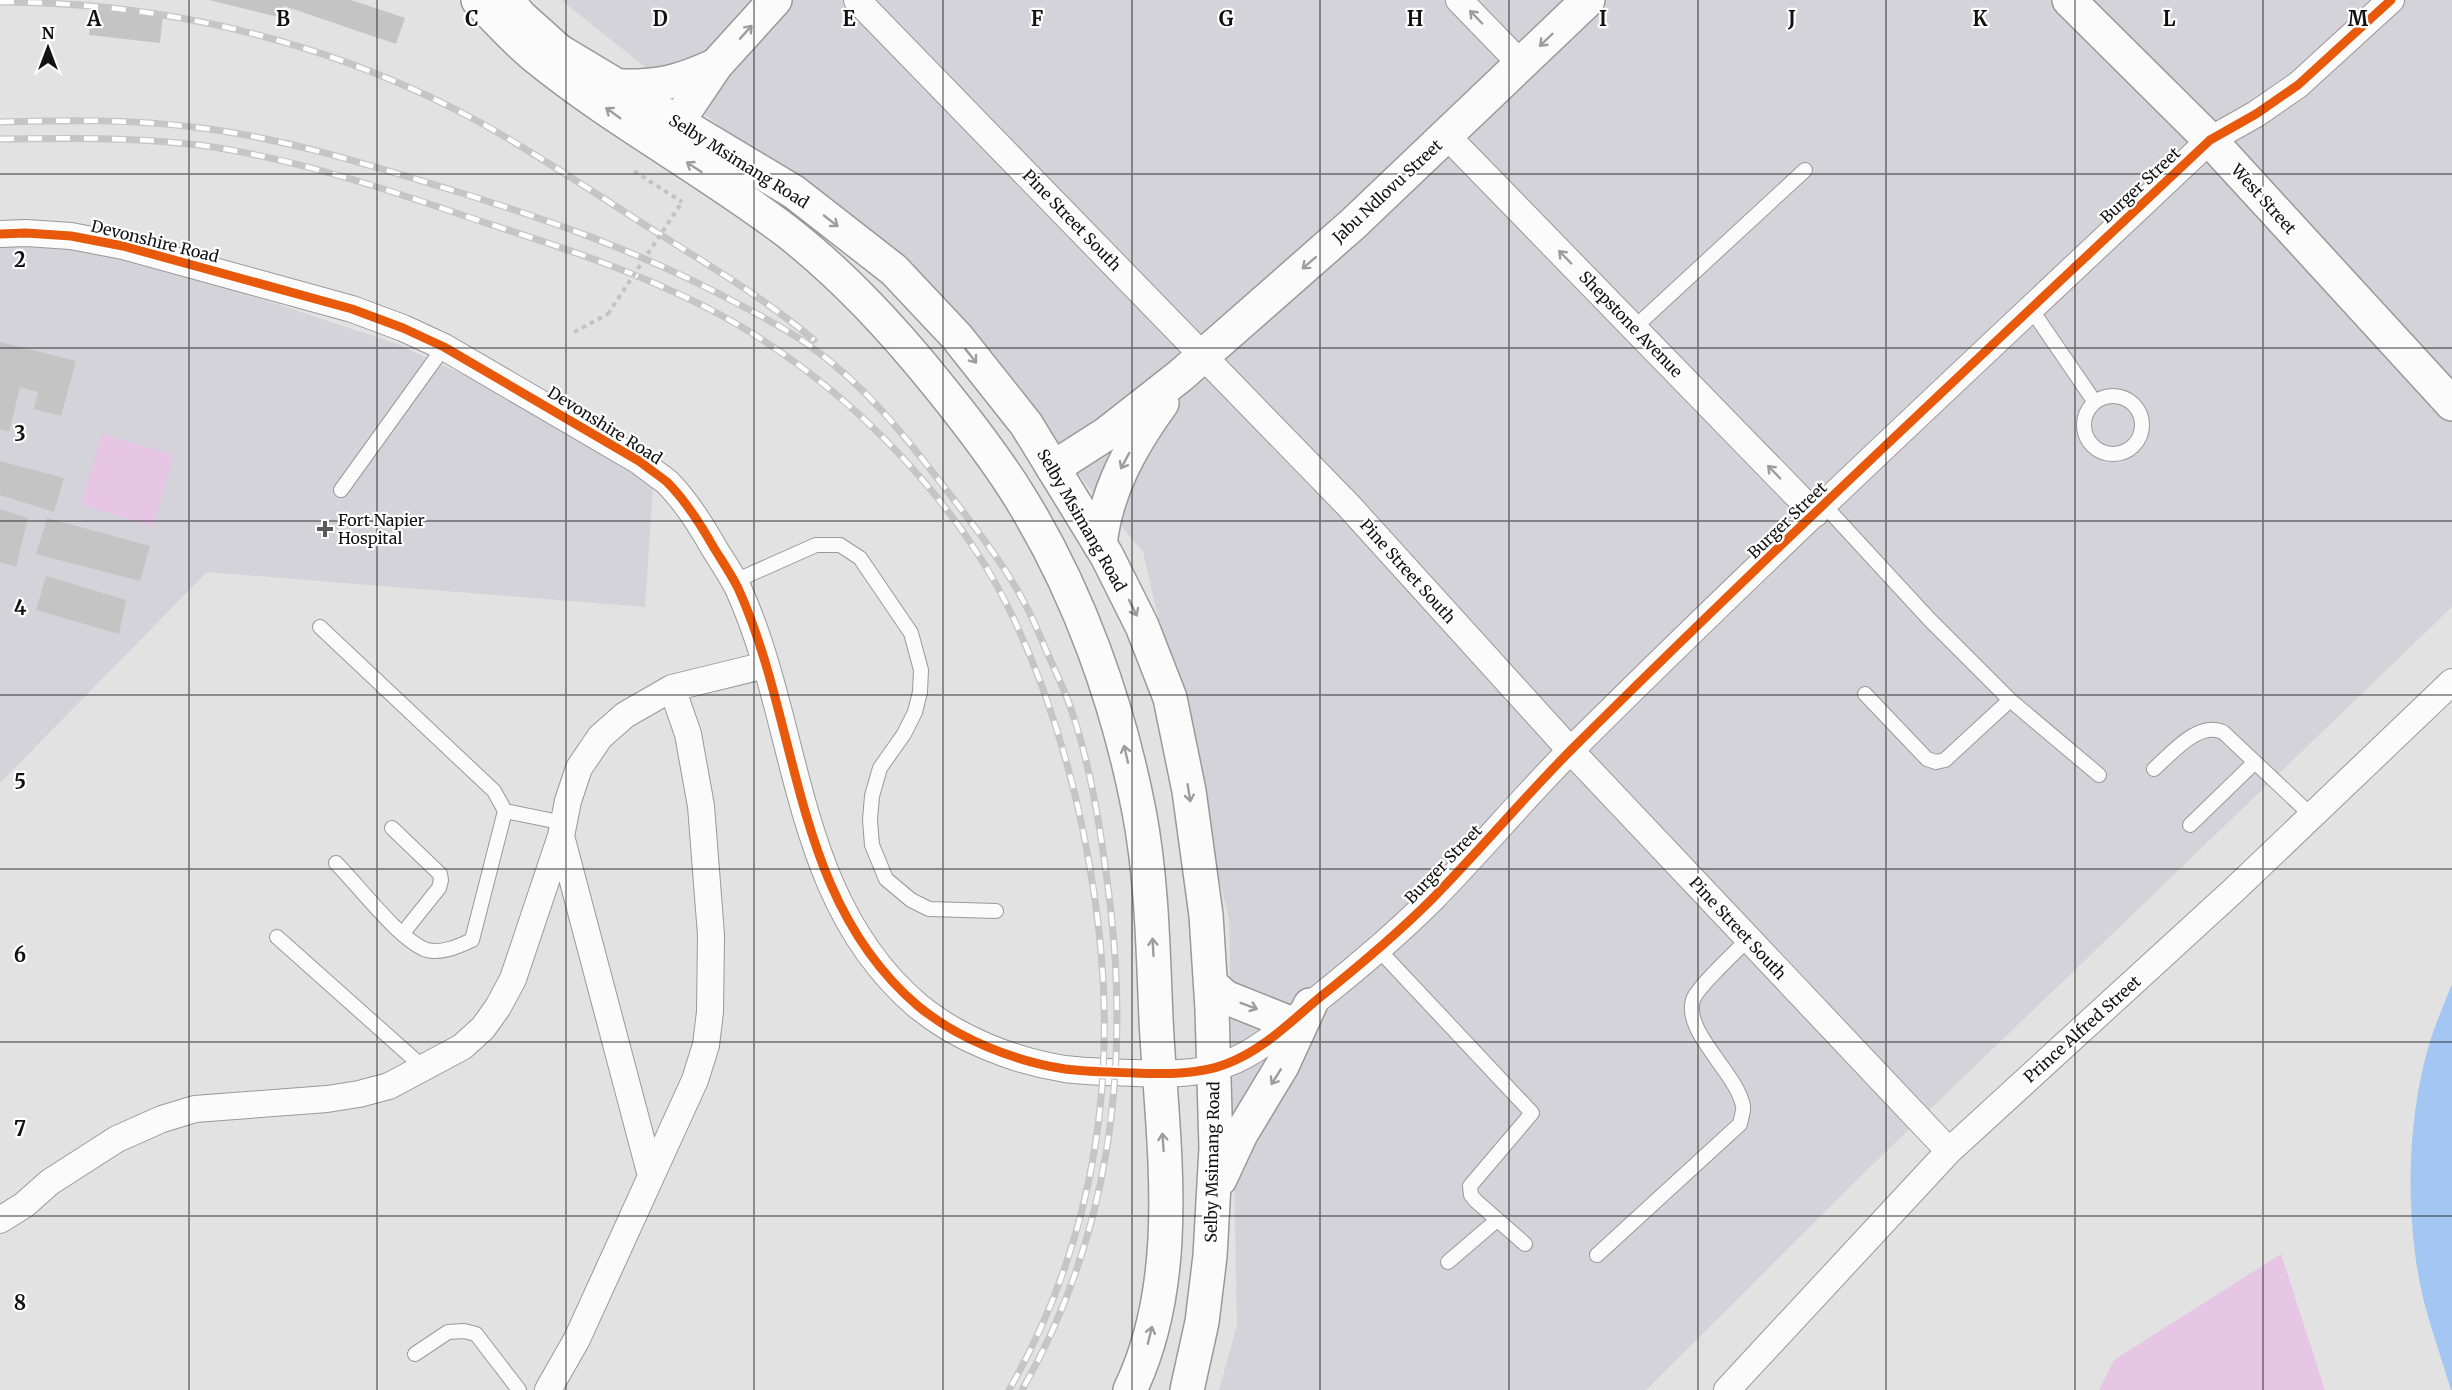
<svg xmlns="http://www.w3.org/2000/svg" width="2452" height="1390" font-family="Merriweather,serif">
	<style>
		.built { fill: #d3d3d9 }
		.green { fill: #e6c5e5 }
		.water { fill: #a3c7f2 }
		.building { fill: #c4c4c5 }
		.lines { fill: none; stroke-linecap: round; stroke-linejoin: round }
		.service-casing { stroke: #99999a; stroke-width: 16 }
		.minor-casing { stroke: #99999a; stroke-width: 28 }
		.tertiary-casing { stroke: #99999a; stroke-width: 36 }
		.secondary-casing { stroke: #99999a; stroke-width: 36 }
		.path { stroke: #c3c3c3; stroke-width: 4; stroke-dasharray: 4.5 4.5; stroke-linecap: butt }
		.service { stroke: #fbfbfb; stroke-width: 14 }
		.minor { stroke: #fbfbfb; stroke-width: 26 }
		.tertiary { stroke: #fbfbfb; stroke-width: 33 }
		.secondary { stroke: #fbfbfb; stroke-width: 33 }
		.rail-casing { stroke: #c5c5c6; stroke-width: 7 }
		.rail { stroke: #fff; stroke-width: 4.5; stroke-dasharray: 14; stroke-linecap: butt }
		.path-bridge { stroke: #c3c3c3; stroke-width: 4; stroke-dasharray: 4.5 4.5; stroke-linecap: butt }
		.cycleway-casing { stroke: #fff; stroke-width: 13 }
		.cycleway { stroke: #e8590c; stroke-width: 9 }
		.oneway { stroke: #9d9d9e }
		.grid { fill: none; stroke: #111112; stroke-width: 1.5; stroke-opacity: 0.55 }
		.poi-dot { fill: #5a5a5b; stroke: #fff; stroke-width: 2 }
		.labels { text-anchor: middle; stroke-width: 4.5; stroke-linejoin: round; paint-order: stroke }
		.street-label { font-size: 16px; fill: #111112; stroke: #fff }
		.poi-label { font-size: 16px; fill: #111112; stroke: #fff; text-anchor: start }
		.grid-label { font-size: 20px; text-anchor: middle; font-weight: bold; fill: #111112; stroke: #fff; stroke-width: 4.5; stroke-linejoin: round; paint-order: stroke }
	</style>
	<rect width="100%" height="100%" fill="#e2e2e3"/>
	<path class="built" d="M561,0H2452V607L1869,1168L1646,1390H1219L1237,1325L1229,919L1143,552L922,287Z
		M0,240L70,242L207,281L397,344L490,387L653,485L645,607L207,572L0,783Z"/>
	<path class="green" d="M102,434L174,455L153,526L81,505Z
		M2281,1254L2325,1390H2099L2114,1360Z"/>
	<path class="water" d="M2452,984V1390H2451C2442,1360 2431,1329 2423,1298C2404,1216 2406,1106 2435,1027C2440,1013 2446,999 2452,984Z"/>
	<path class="building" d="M209,0H351L405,18L396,44L284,6L282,18Z
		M92,7L163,15L160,43L89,35Z
		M0,342L76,361L61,416L34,409L38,392L20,387L9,432L0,429Z
		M0,461L64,478L54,512L0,495Z
		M0,509L28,518L16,567L0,562Z
		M47,518L150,546L140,581L36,554Z
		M46,576L126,600L119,634L36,610Z"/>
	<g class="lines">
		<g class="service-casing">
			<path id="service" d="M2031,309L2094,401
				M1634,328L1805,170
				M2084 425a29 29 0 1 1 58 0a29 29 0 1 1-58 0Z
				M341,490L444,347
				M1824,505L1929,619L2010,700L2099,775
				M735,581L816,545H840L860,558L911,633L921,670L920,692L915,712L904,734L880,768L872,796L870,820L872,845L886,879L911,900L929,909L996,911
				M320,627L494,791L505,811L472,940C459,946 442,954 427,950C400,941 358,885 336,863
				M1865,694L1927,759L1936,762L1945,760L2010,700
				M2154,769C2172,753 2198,721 2223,732L2311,815
				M505,811L564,823
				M2190,825L2255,762
				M392,828L440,874L441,880L439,888L403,933
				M277,937L425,1069
				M1379,950L1532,1113L1470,1186L1471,1195L1476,1201L1525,1244
				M1597,1255L1740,1124C1741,1118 1744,1111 1743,1106C1737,1073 1683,1032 1693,1000C1697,987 1737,951 1748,939
				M1448,1262L1497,1220
				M415,1354L448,1332L464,1331L476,1334L519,1390"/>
		</g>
		<g class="minor-casing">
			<path id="minor" d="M857,0L1348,505L1571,751L1949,1151
				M1459,0L1521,64
				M1446,135L1815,514
				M0,234L26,233L71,236L123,246L352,309L403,328L444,347L639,461C648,468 658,475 667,482C686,501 701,525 714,548C722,561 731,574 738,588C801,727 792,899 918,1006C958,1039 1014,1061 1065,1069C1088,1072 1111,1072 1134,1073C1163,1074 1198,1075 1226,1064C1263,1050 1289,1023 1319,998C1359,966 1397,934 1432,899C1481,849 1525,796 1574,747C1782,540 1997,341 2210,140L2256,114L2298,85L2391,0
				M561,836L651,1176
				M0,1220L24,1205L50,1182L117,1139L162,1119L195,1109L327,1099L359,1094L389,1086L462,1047L483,1028L498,1007L513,979L561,836L568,801L579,768L600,737L625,715L672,688L766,665
				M548,1390L577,1339L695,1080L706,1045L710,1012L711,935L701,806L688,734L672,688
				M1727,1390L1949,1151L2234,890L2452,682"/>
		</g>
		<g class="tertiary-casing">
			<path id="tertiary" d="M2069,0L2210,140L2452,404
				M662,145L716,65L775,0
				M1053,468L1106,434L1180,376L1353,224L1588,0
				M1100,545C1106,490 1131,446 1162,403"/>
		</g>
		<g class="secondary-casing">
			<path id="secondary" d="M478,0C497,20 516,41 537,58C616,122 705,169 785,230C842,274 892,328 937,384C967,421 996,458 1021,499C1079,593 1118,703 1139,811C1152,879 1153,949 1156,1019C1162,1141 1185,1276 1130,1390
				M507,0L520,16L559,51L794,192L894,270L957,337L1026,424L1107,556L1142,626L1170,698L1189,791L1206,915L1212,1009L1216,1148L1210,1256L1202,1322L1187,1390
				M618,86C659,87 679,82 716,65
				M1211,984L1225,997L1290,1023
				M1220,1179L1241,1134L1282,1066L1310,1005"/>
		</g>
		<path class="path" d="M634,171L682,202
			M574,332L608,314"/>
		<use href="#service" class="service"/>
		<use href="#minor" class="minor"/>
		<use href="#tertiary" class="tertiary"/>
		<use href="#secondary" class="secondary"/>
		<g class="rail-casing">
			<path id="rail" d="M0,2C168,2 335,43 483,124C536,154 586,187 637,220C697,258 759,294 814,340
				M0,122C67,120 134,119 201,128C288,139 372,166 455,191C549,220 640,252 727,298C754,312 781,326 806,343C865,385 901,431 945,488C973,525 1003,562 1025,604C1033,618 1039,634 1046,650C1055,671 1066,692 1073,715C1093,775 1102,840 1110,903C1130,1072 1108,1240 1022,1390
				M0,139C67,138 132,137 199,145C294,158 386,189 477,220C564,248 655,277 735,323C848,389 955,496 1012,615C1055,706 1081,801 1095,900C1120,1073 1096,1238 1009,1390"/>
		</g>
		<use href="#rail" class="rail"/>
		<path class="path-bridge" d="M608,314L682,202"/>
		<g class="cycleway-casing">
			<path id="cycleway" d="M0,234L26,233L71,236L123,246L352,309L403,328L444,347L639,461C648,468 658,475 667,482C686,501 701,525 714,548C722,561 731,574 738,588C801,727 792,899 918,1006C958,1039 1014,1061 1065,1069C1088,1072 1111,1072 1134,1073C1163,1074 1198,1075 1226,1064C1263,1050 1289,1023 1319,998C1359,966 1397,934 1432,899C1481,849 1525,796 1574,747C1782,540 1997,341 2210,140L2256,114L2298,85L2391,0"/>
		</g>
		<use href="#cycleway" class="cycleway"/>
	</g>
	<defs><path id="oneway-shaft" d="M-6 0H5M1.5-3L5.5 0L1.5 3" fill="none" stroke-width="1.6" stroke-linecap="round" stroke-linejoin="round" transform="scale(1.5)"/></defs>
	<g class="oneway">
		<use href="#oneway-shaft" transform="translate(1476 17) rotate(-134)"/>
		<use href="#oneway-shaft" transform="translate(746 32) rotate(-48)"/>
		<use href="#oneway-shaft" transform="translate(1546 40) rotate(136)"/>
		<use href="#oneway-shaft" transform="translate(613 113) rotate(-144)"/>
		<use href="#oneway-shaft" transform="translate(694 167) rotate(-147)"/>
		<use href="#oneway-shaft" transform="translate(831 221) rotate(38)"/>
		<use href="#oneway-shaft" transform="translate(1565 257) rotate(-134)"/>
		<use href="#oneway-shaft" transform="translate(1309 263) rotate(139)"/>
		<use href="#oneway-shaft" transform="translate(971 356) rotate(52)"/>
		<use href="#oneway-shaft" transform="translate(1125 461) rotate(118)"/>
		<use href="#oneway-shaft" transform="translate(1774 472) rotate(-134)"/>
		<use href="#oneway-shaft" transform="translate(1133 608) rotate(64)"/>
		<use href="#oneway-shaft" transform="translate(1126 754) rotate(-103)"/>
		<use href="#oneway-shaft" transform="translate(1189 793) rotate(81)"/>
		<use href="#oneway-shaft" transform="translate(1153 947) rotate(-93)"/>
		<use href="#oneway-shaft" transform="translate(1249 1006) rotate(21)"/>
		<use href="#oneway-shaft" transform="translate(1276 1077) rotate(122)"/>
		<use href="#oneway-shaft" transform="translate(1163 1142) rotate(-94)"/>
		<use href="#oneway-shaft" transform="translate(1150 1335) rotate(-76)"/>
	</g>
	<path class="grid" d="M189,0V1390M377,0V1390M566,0V1390M754,0V1390M943,0V1390M1132,0V1390M1320,0V1390M1509,0V1390M1698,0V1390M1886,0V1390M2075,0V1390M2263,0V1390M0,174H2452M0,348H2452M0,521H2452M0,695H2452M0,869H2452M0,1042H2452M0,1216H2452"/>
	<path class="poi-dot" d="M322 520h6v6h6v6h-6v6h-6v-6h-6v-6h6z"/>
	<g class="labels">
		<g class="street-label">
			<text transform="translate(739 161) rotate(32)" y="6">Selby Msimang Road</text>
			<text transform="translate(2140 185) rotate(-43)" y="6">Burger Street</text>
			<text transform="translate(1387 191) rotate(-43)" y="6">Jabu Ndlovu Street</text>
			<text transform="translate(2264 199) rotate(48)" y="6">West Street</text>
			<text transform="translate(1072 220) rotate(46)" y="6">Pine Street South</text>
			<text transform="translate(155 241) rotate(14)" y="6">Devonshire Road</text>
			<text transform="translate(1631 324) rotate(46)" y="6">Shepstone Avenue</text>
			<text transform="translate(605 425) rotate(32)" y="6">Devonshire Road</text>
			<text transform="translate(1082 520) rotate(60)" y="6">Selby Msimang Road</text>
			<text transform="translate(1787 520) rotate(-44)" y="6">Burger Street</text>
			<text transform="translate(1408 571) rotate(48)" y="6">Pine Street South</text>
			<text transform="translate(1443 864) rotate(-46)" y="6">Burger Street</text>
			<text transform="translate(1738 928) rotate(47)" y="6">Pine Street South</text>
			<text transform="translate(2082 1029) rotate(-42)" y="6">Prince Alfred Street</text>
			<text transform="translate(1212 1162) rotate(-89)" y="6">Selby Msimang Road</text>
		</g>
		<g class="poi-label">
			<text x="338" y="526">Fort Napier<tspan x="338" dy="18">Hospital</tspan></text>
		</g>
	</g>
	<g class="grid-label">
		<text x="94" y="26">A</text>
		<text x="283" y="26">B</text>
		<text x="472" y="26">C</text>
		<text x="660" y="26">D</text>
		<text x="849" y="26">E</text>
		<text x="1037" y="26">F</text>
		<text x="1226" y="26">G</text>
		<text x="1415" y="26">H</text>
		<text x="1603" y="26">I</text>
		<text x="1792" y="26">J</text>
		<text x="1980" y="26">K</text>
		<text x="2169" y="26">L</text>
		<text x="2358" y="26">M</text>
		<text x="20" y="267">2</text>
		<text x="20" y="441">3</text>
		<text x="20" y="615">4</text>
		<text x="20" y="789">5</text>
		<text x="20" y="962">6</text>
		<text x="20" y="1136">7</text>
		<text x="20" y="1310">8</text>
	</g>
	<g transform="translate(48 48)" stroke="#ffffff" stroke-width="4.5" paint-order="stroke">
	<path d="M0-4.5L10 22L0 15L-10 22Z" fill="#111112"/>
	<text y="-9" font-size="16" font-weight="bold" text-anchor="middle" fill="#111112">N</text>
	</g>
</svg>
